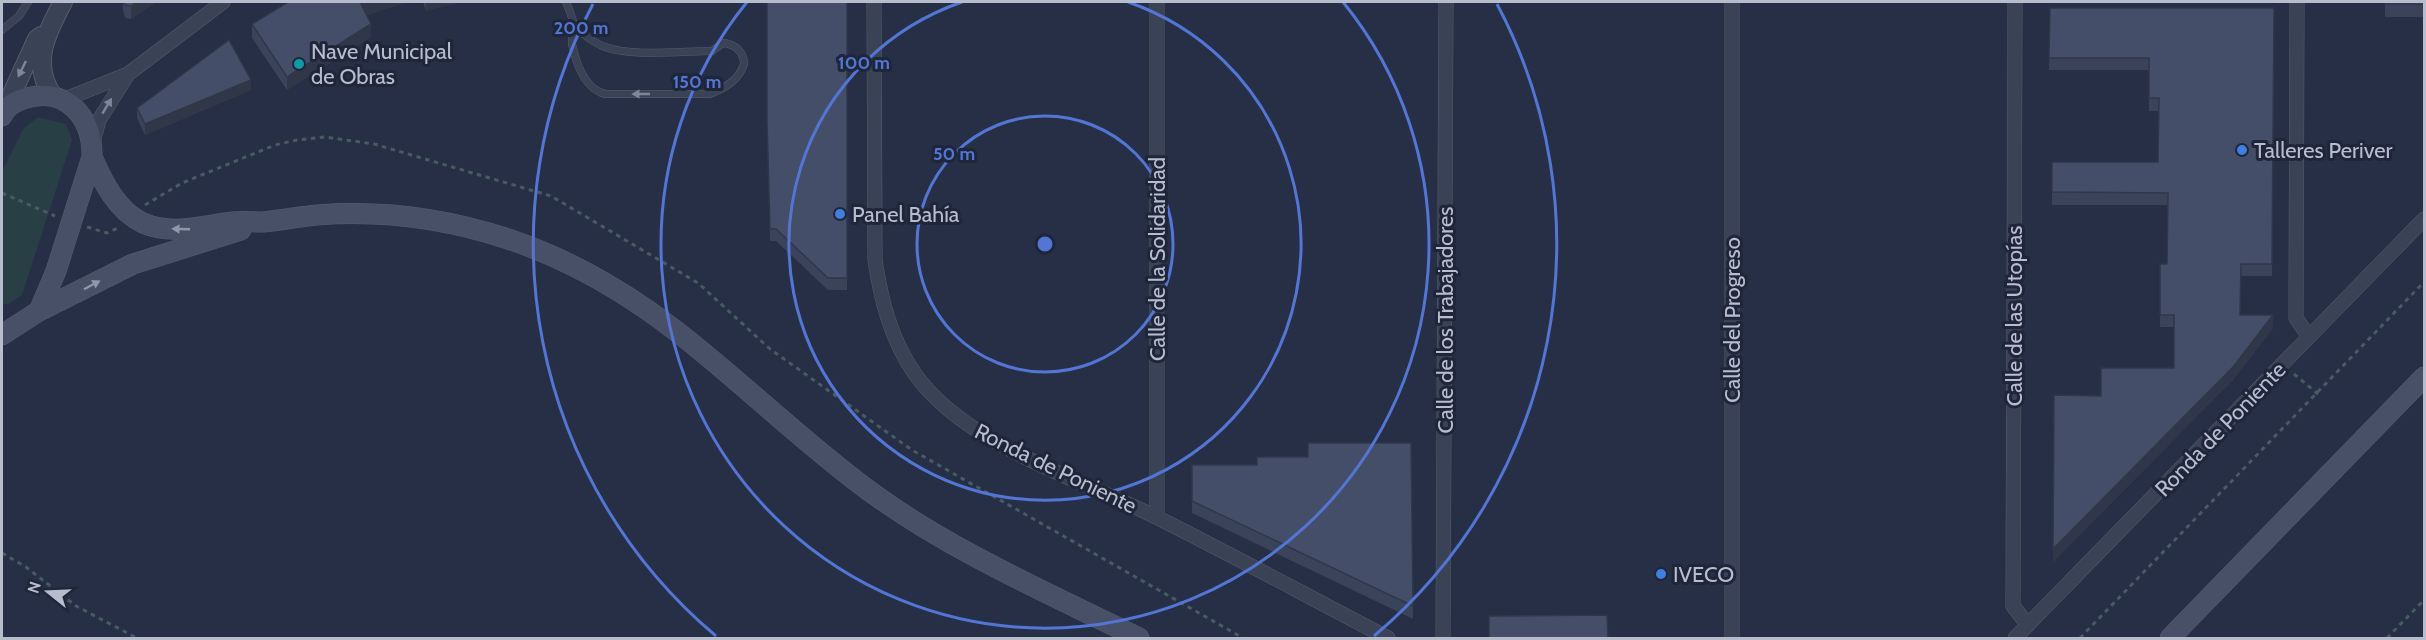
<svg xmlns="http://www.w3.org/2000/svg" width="2426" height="640" font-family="Cabin,sans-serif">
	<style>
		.green { fill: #283f46 }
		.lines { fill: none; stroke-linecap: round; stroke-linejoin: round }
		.service-casing { stroke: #565c6f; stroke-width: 8 }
		.minor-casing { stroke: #565c6f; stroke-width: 15 }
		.tertiary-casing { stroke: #565c6f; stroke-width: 20 }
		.secondary-casing { stroke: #565c6f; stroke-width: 21 }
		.path { stroke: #465c62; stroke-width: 3; stroke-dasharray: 4.5 4.5; stroke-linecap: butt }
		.service { stroke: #3a4255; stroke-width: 7 }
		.minor { stroke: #3a4255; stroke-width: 14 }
		.tertiary { stroke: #3a4255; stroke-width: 18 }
		.secondary { stroke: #485068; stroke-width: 20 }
		.wall { fill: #3a4359 }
		.shaded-wall { fill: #303749 }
		.building { fill: #444e68; stroke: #303749; stroke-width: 1.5 }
		.oneway { fill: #7f8698 }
		.oneway2 { fill: #9197aa }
		.ring { fill: none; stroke: #5375d4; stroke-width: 3 }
		.culture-dot { fill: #0f9aa8; stroke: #1f263a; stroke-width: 2 }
		.shop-dot { fill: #3f7fe0; stroke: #1f263a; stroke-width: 2 }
		.labels { text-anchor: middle; stroke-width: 6; stroke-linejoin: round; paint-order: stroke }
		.poi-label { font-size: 22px; fill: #b8bdce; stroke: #1f263a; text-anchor: start }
		.street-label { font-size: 22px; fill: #b8bdce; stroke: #1f263a }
		.centre { fill: #5375d4; stroke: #1f263a; stroke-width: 3 }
		.ring-label { font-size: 18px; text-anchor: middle; font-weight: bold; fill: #5375d4; stroke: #1f263a; stroke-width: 6; stroke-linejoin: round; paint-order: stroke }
	</style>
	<rect width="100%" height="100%" fill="#262f45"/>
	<path class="green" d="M38,117L66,124L72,140L22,295L8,304H2V172L23,129Z"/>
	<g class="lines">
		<g class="service-casing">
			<path id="service" d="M566,2C569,9 572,17 574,25C575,31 571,38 572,44C576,63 585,89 605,94H710C725,88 739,80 744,64C744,52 735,44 723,43L712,51C683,51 632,57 605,47C594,43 584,35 574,27
				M2,30L19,16L28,2"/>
		</g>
		<g class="minor-casing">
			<path id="minor" d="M874,2L875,260C881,300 891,340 915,374C965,445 1082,480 1158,518C1236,557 1311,598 1388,638
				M1157,2V517
				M2015,2L2013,606L2028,625
				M2297,2L2296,318L2309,337
				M63,100L128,74
				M93,142L99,120L128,74L223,2
				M1443,638L1446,2
				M1732,638V2
				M2015,638L2424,219"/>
		</g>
		<g class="tertiary-casing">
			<path id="tertiary" d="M53,96C30,64 47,32 63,2
				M5,109L37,39L41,36"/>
		</g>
		<g class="secondary-casing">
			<path id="secondary" d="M2,116C6,107 14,102 23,99C66,85 93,117 92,157L56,271L39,311
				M92,157C103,182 117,211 143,223C173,236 203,225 233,222C243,221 253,222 263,222C281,220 299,217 317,215C381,210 447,219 508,239C660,289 745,399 868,490C949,550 1048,593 1139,638
				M2,335L39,311L133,264L241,230
				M2170,638L2424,377"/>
		</g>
		<path class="path" d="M2,3V2
			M2,193L55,216
			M145,205L182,183L275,145L297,140L325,137L374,144L551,196L698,283L770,349L912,450L1243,638
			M87,227L107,233L120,227
			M2294,374L2318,394
			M2,553L26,567L76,606L137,638
			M2080,638L2424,282
			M2387,638L2424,600"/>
		<use href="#service" class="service"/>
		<use href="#minor" class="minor"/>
		<use href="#tertiary" class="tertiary"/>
		<use href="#secondary" class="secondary"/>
	</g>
	<path class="wall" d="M123,2H156L131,19L125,18L123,10Z
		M288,2H407L367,15L371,37L287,90L252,38V24Z
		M423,2H461L426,11Z
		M847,2V290H828L776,241H770L767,133Z
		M2385,2H2424V17H2385Z
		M2050,8H2274L2272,276H2241L2240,315L2273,328L2233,380L2053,562L2101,396L2174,368V327H2160V264H2167V205H2052V162H2158L2159,111H2149V70H2049Z
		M251,90L145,135L137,118V108Z
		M1411,443L1413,619L1192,513V465H1257Z"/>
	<path class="shaded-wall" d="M137,2H156L131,19V6Z
		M369,2H407L361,17V4Z
		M426,2H461L426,11Z
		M371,24V37L287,90V77Z
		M251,80V90L145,135V124Z
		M2273,315V328L2233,380L2053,562V549Z"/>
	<path class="building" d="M124,2H137L131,6L125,5Z
		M288,2H369L361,4L371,24L287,77L252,24Z
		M767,2H847V278H828L776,229H770L767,121Z
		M2385,2H2424V4H2385Z
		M2050,8H2274L2272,264H2241L2240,315H2273L2233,367L2053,549L2054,395L2101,396V368H2174V315H2160V264H2167L2168,193L2052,192V162H2158L2159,98H2149V58H2049Z
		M229,40L251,80L145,124L137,108Z
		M1308,443H1411L1413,606L1192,501V465H1257V457H1308Z
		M1607,615L1608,639H1489V616Z"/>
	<defs><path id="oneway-solid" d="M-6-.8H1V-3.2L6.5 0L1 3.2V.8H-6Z" transform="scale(1.5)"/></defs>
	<g class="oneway">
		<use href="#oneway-solid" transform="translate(22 69) rotate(116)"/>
		<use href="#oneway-solid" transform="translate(641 94) rotate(180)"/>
		<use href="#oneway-solid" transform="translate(107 106) rotate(-59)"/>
	</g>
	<g class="oneway2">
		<use href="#oneway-solid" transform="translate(181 229) rotate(-178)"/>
		<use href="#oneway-solid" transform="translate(92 285) rotate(-28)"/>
	</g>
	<g class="ring">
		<circle cx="1045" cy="244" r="128"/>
		<path d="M1128 2A256 256 0 1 1 962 2"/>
		<path d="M1343 2A384 384 0 1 1 747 2"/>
		<path d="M716 636A512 512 0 0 1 593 4M1497 4A512 512 0 0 1 1374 636"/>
	</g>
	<circle class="culture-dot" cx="299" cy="64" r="6"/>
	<g class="shop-dot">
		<circle cx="2242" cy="150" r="6"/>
		<circle cx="840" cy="214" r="6"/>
		<circle cx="1661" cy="574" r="6"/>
	</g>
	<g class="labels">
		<g class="poi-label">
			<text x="311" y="59">Nave Municipal<tspan x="311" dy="25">de Obras</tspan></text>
			<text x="2254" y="158">Talleres Periver</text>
			<text x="852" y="222">Panel Bahía</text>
			<text x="1673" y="582">IVECO</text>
		</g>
		<g class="street-label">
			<text transform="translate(1157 259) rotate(-90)" y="8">Calle de la Solidaridad</text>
			<text transform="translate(2014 316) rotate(-90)" y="8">Calle de las Utopías</text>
			<text transform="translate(1445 320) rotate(-90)" y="8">Calle de los Trabajadores</text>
			<text transform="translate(1732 320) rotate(-90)" y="8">Calle del Progreso</text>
			<text transform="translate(2220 429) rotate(-46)" y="8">Ronda de Poniente</text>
			<text transform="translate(1056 468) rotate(26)" y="8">Ronda de Poniente</text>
		</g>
	</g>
	<circle cx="1045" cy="244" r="9" class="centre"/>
	<g class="ring-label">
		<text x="581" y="34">200 m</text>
		<text x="864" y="69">100 m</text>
		<text x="697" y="88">150 m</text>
		<text x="954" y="160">50 m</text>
	</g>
	<rect width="2426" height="640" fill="none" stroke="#b8bdce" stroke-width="6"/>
	<g transform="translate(48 592) rotate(288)" stroke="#1f263a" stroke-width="4.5" paint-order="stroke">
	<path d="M0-4.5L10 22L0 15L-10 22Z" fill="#b8bdce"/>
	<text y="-9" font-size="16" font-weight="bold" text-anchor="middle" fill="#b8bdce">N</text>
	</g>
</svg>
